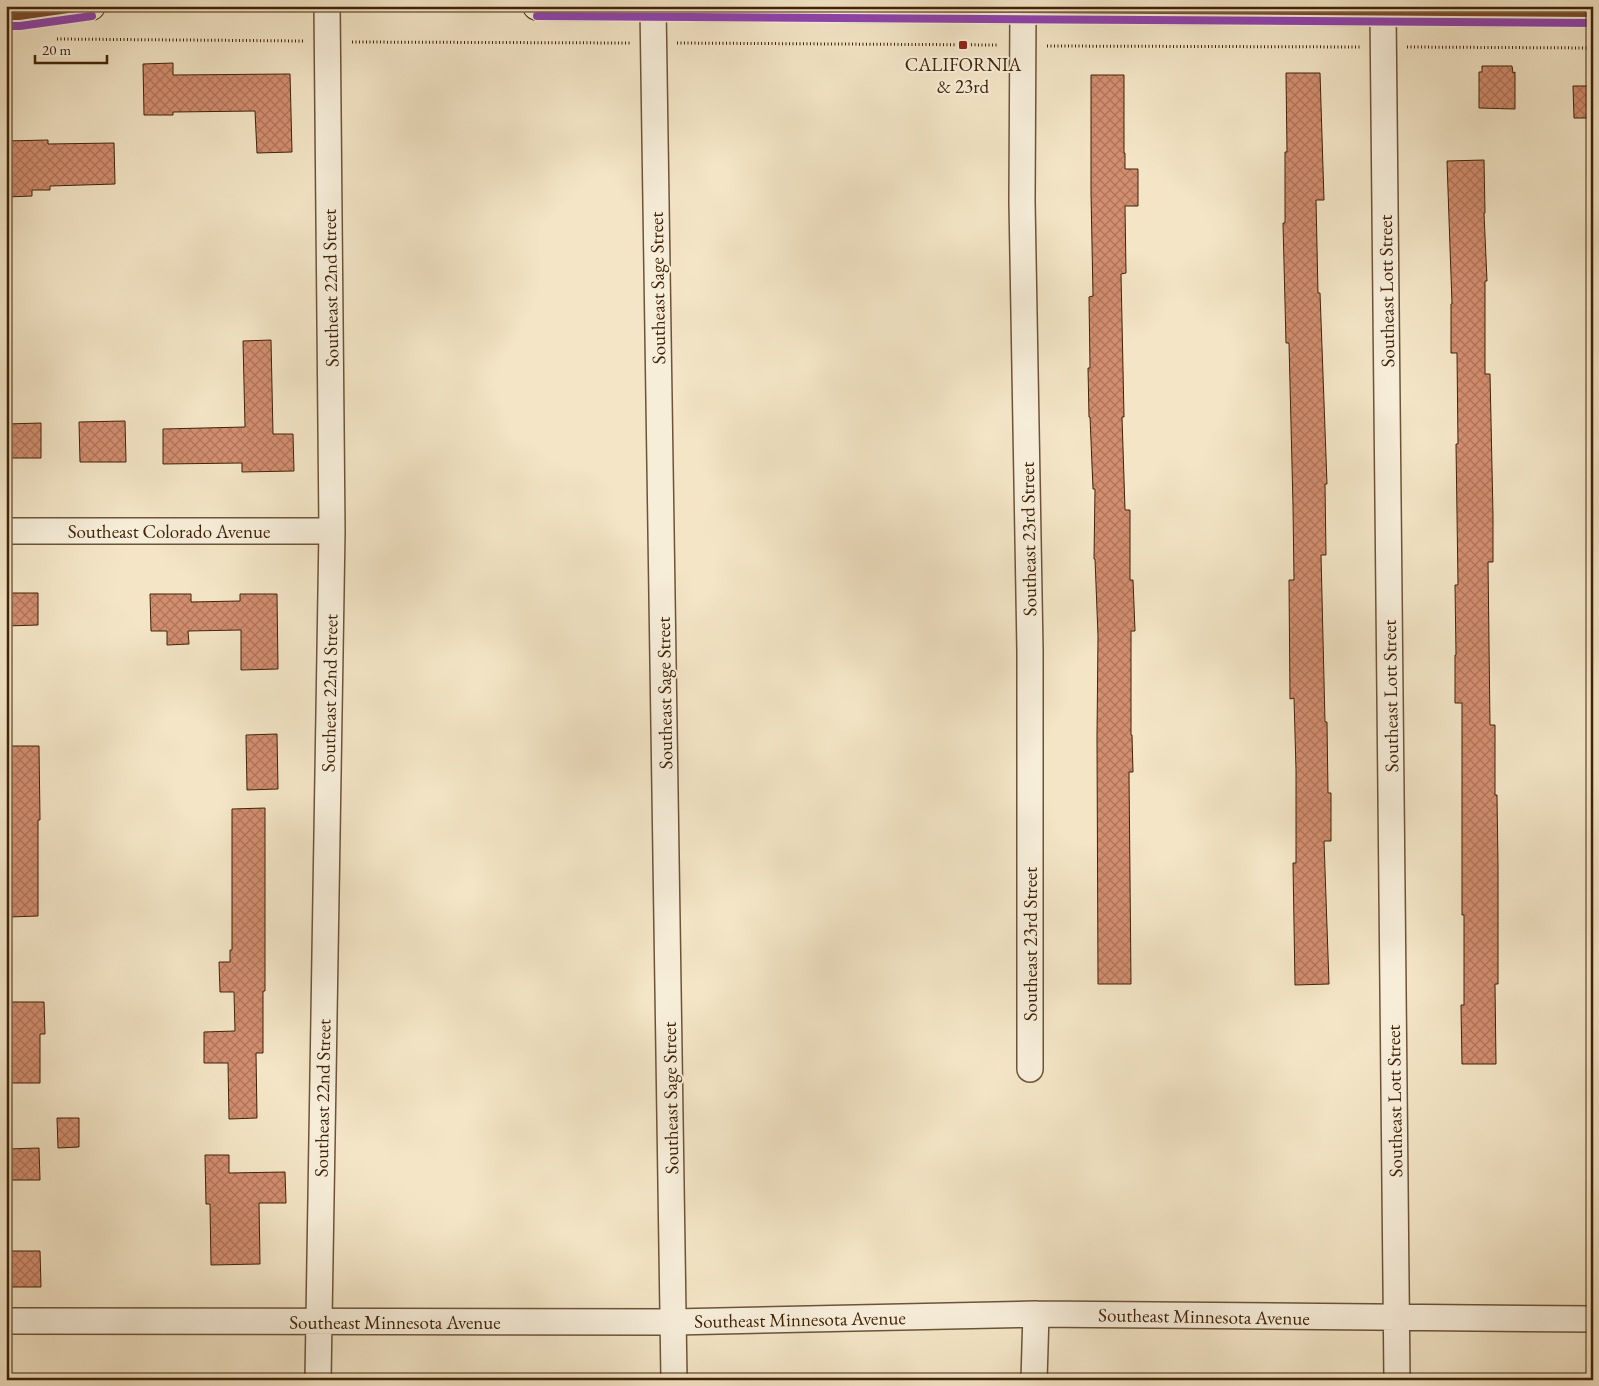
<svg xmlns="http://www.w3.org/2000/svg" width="1599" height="1386" font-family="'EB Garamond',serif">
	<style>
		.building { fill: url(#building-cross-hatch); stroke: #402307 }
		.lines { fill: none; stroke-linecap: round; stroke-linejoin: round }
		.street-casing { stroke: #6d5437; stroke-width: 28 }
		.secondary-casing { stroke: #402307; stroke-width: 30 }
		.path { stroke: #402307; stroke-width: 3; stroke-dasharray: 1 2.5; stroke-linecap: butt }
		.street { stroke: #f7eeda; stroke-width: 25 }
		.secondary { stroke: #f7eeda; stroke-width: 28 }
		.bus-1-casing { stroke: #f7eeda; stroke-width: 11 }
		.bus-2-casing { stroke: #f7eeda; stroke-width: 11 }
		.bus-1 { stroke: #7a4b2a; stroke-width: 8 }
		.bus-2 { stroke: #8e44ad; stroke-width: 8 }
		.poi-dot { fill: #8f2418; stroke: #f7eeda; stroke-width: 2 }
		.labels { text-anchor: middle; stroke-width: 4; stroke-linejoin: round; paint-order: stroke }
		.poi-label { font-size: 19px; fill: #402307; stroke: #f7eeda }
		.street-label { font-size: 19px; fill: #402307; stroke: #f7eeda }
	</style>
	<defs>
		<pattern id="building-cross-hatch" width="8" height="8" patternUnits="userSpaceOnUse" patternTransform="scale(1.25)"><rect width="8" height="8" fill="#d38e70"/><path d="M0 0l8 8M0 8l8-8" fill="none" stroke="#ad745a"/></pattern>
	</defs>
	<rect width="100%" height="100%" fill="#f3e5c6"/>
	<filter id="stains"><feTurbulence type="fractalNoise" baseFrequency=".004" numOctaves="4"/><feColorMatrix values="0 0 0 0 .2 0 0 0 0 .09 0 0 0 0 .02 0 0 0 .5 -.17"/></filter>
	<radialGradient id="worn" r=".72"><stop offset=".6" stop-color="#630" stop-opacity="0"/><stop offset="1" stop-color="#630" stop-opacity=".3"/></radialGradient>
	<path class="building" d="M173,63V75L290,74L292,152L257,153L255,111L173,112V115H144L143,64Z
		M1482,66H1512L1513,73L1515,72V109L1479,108V72H1482Z
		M1286,73H1320L1324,200H1316L1318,293H1320L1327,484H1325L1326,555H1321L1325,722H1327L1328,793H1331V841H1324L1329,984L1295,985L1293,863H1296V770L1294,698L1290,699L1289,580H1294L1293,506L1289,343H1286L1283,223H1285V152H1287Z
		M1091,75H1124V153H1125V169H1138V206H1125L1126,273L1121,274L1124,417H1122L1125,510H1130V580H1133L1135,631H1131V735H1132L1133,772H1129L1131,984H1098L1097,736L1098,636L1095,559H1094L1095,489H1093L1090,417H1089L1088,368H1090L1089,297L1093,296L1091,193Z
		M1573,86H1593V118H1574Z
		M48,140V144L114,143L115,184L50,186V190H32V196L6,197V141Z
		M1484,160L1485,213H1484L1487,281H1485V374H1490L1493,515V562H1488L1490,725H1495V795H1497L1498,866V984H1495L1496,1064H1462L1461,1005H1464V915H1462V703H1455V655H1456L1455,585H1458L1456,444H1458L1457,353H1451V304H1452L1447,161Z
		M271,340L273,434H293L294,471L242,472V463L163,464V429L245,427L243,341Z
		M125,421L126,462H80L79,422Z
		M41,423V458H6V424Z
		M6,593H38V625L6,626Z
		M150,594H191V602L240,601V594H277L278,669L241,670V630L188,631L189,644L167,645V631H151Z
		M277,734L278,789L247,790L246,735Z
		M8,746H39L40,820H38V916L8,917V888H10Z
		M265,808V991H263V1053H256L257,1118L229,1119L228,1063H204V1032L235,1031L234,992H220L219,962H230V950H232V809Z
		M6,1002H44L45,1034H40V1083H7Z
		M57,1118H79V1147L58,1148Z
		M39,1148L40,1180H8V1149Z
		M205,1155H229V1173L285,1172L286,1203H259L260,1264L211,1265L210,1204H206Z
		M9,1251H40L41,1287H10Z"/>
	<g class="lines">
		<g class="street-casing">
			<path id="street" d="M653,7L674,1380
				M1023,10L1022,201L1030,651V1069
				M1383,12L1397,1380
				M6,531H332
				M6,1321L674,1322L1036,1314L1593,1319
				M318,1380L332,531L327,6
				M1034,1380L1036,1314"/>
		</g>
		<g class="secondary-casing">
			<path id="secondary" d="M537,6L1593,13
				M6,16H19L91,6"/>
		</g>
		<path class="path" d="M57,39L303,41
			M352,42L631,43
			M677,43L998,45
			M1047,46L1361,47
			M1407,47L1593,48"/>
		<use href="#street" class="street"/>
		<use href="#secondary" class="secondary"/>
		<g class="bus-1-casing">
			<path id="bus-1" d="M575,6L1593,13
				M6,16H19L89,6"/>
		</g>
		<g class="bus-2-casing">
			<path id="bus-2" d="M537,16L1593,23
				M6,26H20L92,16"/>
		</g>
		<use href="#bus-1" class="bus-1"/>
		<use href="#bus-2" class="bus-2"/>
	</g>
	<rect class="poi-dot" x="958" y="40" width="10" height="10" rx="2.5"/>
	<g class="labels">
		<g class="poi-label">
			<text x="963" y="71">CALIFORNIA<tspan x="963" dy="22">&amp; 23rd</tspan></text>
		</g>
		<g class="street-label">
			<text transform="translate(330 288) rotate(-91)" y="7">Southeast 22nd Street</text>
			<text transform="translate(657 288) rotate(-91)" y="7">Southeast Sage Street</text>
			<text transform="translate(1386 291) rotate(-91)" y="7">Southeast Lott Street</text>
			<text x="169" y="538">Southeast Colorado Avenue</text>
			<text transform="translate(1028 539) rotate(-91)" y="7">Southeast 23rd Street</text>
			<text transform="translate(329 693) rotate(-89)" y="7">Southeast 22nd Street</text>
			<text transform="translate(664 693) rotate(-91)" y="7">Southeast Sage Street</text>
			<text transform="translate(1390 696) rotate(-91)" y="7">Southeast Lott Street</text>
			<text transform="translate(1030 944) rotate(-90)" y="7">Southeast 23rd Street</text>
			<text transform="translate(322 1098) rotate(-89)" y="7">Southeast 22nd Street</text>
			<text transform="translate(670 1098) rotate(-91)" y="7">Southeast Sage Street</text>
			<text transform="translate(1394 1101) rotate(-91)" y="7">Southeast Lott Street</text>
			<text transform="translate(1204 1316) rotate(1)" y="7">Southeast Minnesota Avenue</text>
			<text transform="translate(800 1319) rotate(-1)" y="7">Southeast Minnesota Avenue</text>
			<text x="395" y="1329">Southeast Minnesota Avenue</text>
		</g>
	</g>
	<rect width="1599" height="1386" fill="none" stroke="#f3e5c6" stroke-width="25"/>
	<rect x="8" y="8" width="1584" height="1371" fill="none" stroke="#402307" stroke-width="2.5"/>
	<rect x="12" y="12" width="1574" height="1361" fill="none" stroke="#402307"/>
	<path d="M35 55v8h72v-8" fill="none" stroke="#402307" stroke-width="2.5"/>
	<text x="42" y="55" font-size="15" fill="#402307" stroke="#f7eeda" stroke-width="4" paint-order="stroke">20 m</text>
	<rect width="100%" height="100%" filter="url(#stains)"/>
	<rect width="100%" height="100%" fill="url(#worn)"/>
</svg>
